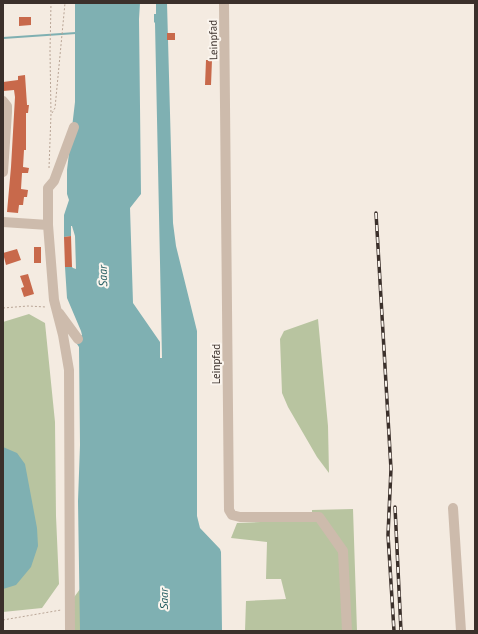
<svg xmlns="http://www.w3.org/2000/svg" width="478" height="634" font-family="'PT Sans',sans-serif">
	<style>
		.green { fill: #b8c4a0 }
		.water { fill: #7fb0b2 }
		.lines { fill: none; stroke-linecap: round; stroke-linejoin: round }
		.stream { stroke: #7fb0b2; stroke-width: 2 }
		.building { fill: #c8694b }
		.path { stroke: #b9a596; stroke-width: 1; stroke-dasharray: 2 2; stroke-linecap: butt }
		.minor { stroke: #cdbbac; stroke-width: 10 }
		.rail-casing { stroke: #3b302b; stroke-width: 3.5 }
		.rail { stroke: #fbf5ee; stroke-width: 2; stroke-dasharray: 6; stroke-linecap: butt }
		.labels { text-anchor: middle; stroke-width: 4; stroke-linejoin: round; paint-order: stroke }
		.street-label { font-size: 11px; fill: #3b302b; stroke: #fbf5ee }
		.water-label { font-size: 12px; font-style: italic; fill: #1f5a5e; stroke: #fbf5ee }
	</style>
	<rect width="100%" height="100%" fill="#f4ebe1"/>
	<path class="green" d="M29,314L45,323L55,422L56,516L59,584L42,608L3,612V322Z
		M318,319L328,426L329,473L317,457L288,407L282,393L280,339L284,331Z
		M353,509L357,631H245L246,601L286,599L281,579H266L267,542L231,538L237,523L312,520V510Z
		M80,589L82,631H68L67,607Z"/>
	<path class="water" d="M75,3H140L139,19L141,194L130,208L133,303L160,342V358H162L155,23L154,22V14H156V3H167L173,223L176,246L197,331V516L200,528L220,549L221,552L222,631H80L78,501L80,445L79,347L73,338H78L82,335L81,331L67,298L65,267H72L73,268L76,269L75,236L72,226H71V236L64,237V215L69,200L67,194V170L75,102Z
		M3,447L17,453L25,464L37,528L38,546L31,567L16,585L3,589Z"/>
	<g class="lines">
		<path class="stream" d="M3,38L76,33"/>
	</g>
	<path class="building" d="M19,17H31V25L19,26Z
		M167,33H175V40H167Z
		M206,60H212L211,85H205Z
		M25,75L27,105H29L28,113H26V150H24L23,167L29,168L28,173H22L21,189L28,190L27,197H24L23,205H19L18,213L7,212L11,167L15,97L14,90L3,91V82L18,80V76Z
		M71,236L72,267H65L64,237Z
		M34,247H41V263H34Z
		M17,249L21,260L6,265L3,253Z
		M28,274L34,294L24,297L21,288L24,287L20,276Z"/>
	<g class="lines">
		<path class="path" d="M52,113L55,108L65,3
			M49,168L51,114L50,51L51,3
			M3,308L28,306L46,307
			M3,620L61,610"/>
		<path class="minor" d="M224,3L229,510L232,515L240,517H319L343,551L347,631
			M3,101L7,106V112L3,172
			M3,222L48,225
			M59,313L78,339
			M453,508L461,631
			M70,631L69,370L63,335L54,300L48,225V188L54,181L74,127"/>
		<g class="rail-casing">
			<path id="rail" d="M376,213L391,469L388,535L394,631
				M395,507L401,631"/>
		</g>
		<use href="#rail" class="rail"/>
	</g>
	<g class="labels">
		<g class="street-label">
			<text transform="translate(213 40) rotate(-91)" y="4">Leinpfad</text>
			<text transform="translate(216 364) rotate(-90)" y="4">Leinpfad</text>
		</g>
		<g class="water-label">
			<text transform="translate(103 276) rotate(-91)" y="4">Saar</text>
			<text transform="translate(164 599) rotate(-90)" y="4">Saar</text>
		</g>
	</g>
	<rect width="478" height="634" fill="none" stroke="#3b302b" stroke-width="8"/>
</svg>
